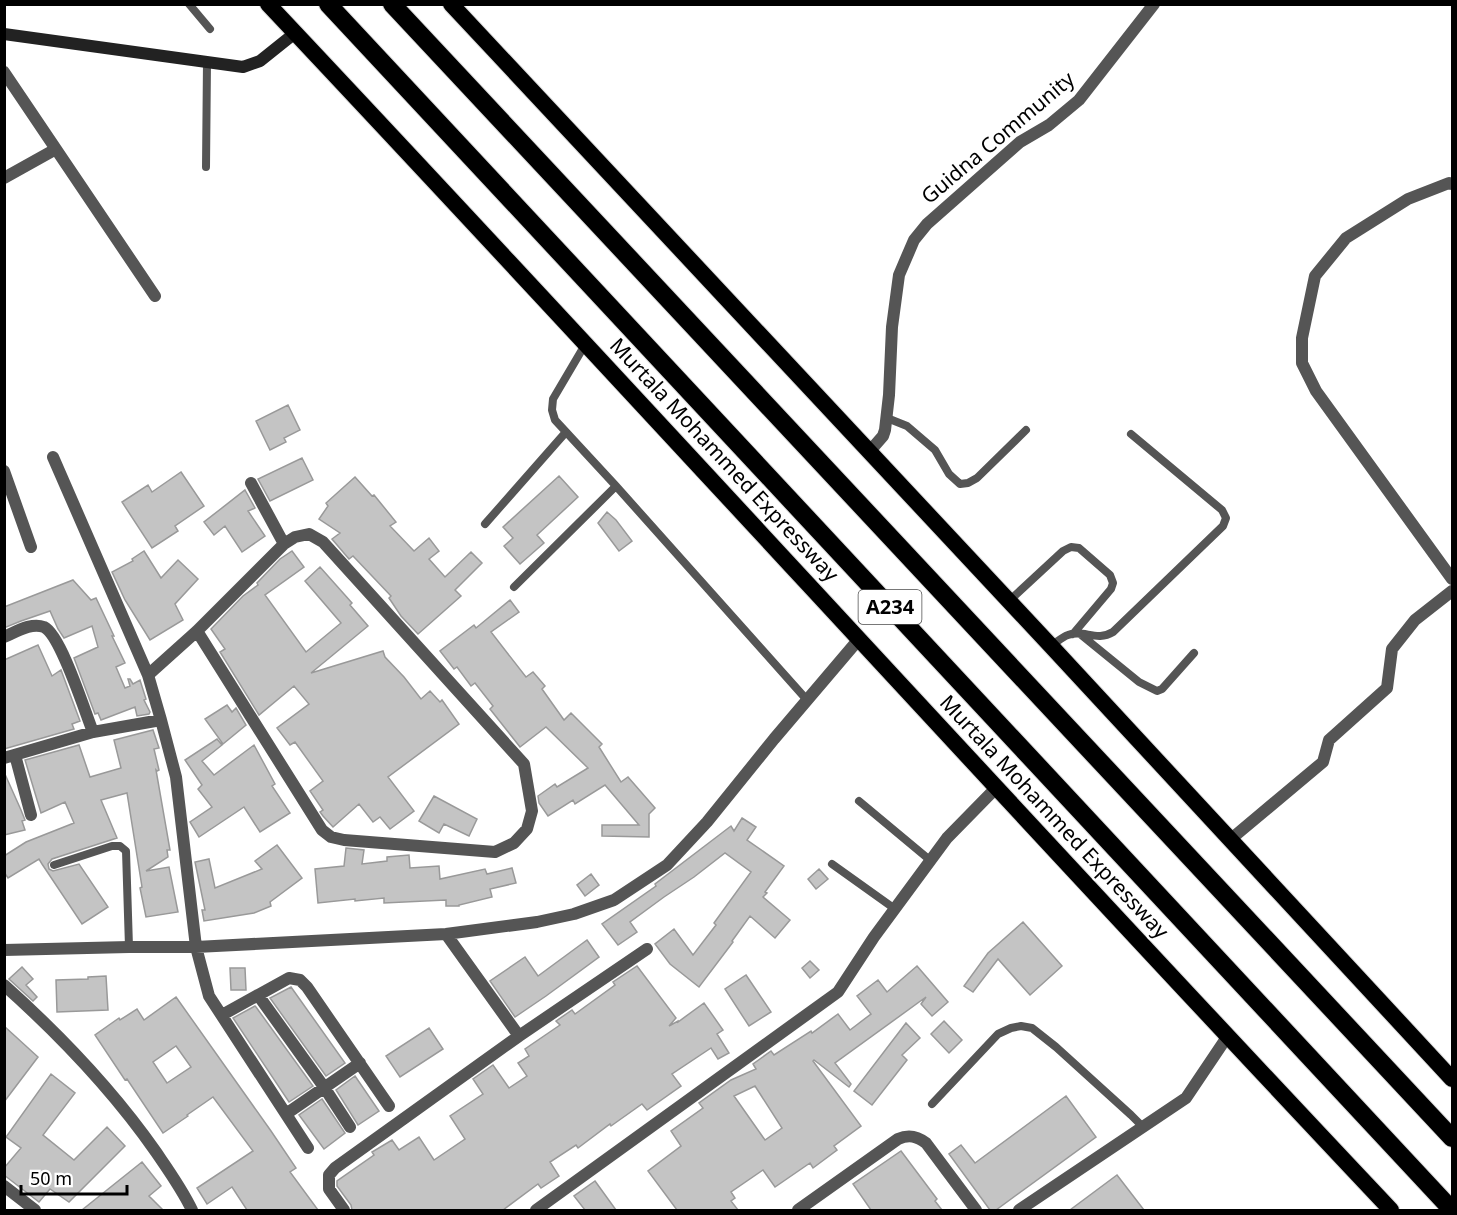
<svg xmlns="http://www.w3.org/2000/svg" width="1457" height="1215" font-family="'Noto Sans',sans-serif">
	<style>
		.building { fill: #c4c4c4; stroke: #999; stroke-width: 1.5; fill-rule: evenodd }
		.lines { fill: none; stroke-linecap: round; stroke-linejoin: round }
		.trunk-casing { stroke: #dbdbdb; stroke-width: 18 }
		.motorway-casing { stroke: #dbdbdb; stroke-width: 20 }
		.service { stroke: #555; stroke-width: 8 }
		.minor { stroke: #555; stroke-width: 12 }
		.tertiary { stroke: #555; stroke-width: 12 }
		.secondary { stroke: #222; stroke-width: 12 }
		.trunk { stroke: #000; stroke-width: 16 }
		.motorway { stroke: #000; stroke-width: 18 }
		.labels { text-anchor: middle; stroke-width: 4.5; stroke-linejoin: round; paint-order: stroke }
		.shield { fill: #fff; stroke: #4c4c4c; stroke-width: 1.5 }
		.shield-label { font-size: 20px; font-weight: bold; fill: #000 }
		.street-label { font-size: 21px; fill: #000; stroke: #fff }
	</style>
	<rect width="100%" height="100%" fill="#fff"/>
	<path class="building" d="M288,405L300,430L284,438L286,442L270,450L256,421Z
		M302,458L313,480L270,501L258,479Z
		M181,472L204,506L175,526L178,531L152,548L122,502L148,485L152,492Z
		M559,476L578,497L537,535L544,543L520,564L504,546L513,538L503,527Z
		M355,477L372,496L374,495L396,522L390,526L414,551L429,538L439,551L429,559L445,577L471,552L482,563L455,590L461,596L418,634L401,616L389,598L391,596L353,556L349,559L332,539L340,533L319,519L328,506L326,503Z
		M245,490L255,508L248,511L265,536L242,552L225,526L214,535L204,522Z
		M607,512L616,520L632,541L619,551L598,523Z
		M144,551L161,578L178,560L198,579L175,604L183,620L150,640L125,600L112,572L133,561L132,559Z
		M292,551L304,567L265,595L306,652L341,623L305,581L320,567L352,603L350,605L368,626L311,673L383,651L385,657L404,677L421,699L430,691L440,702L442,700L459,724L388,777L414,811L390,829L380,817L373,822L359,804L333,827L323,816L320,812L323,810L310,791L323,781L295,742L290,745L277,728L309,704L294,686L259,715L220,652L225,649L211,629L243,596L258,585L257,583L280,559Z
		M73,580L91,600L96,598L114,636H112L125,663L116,667L125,688L130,686L128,679H130L133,684L140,680L146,699L144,700L150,712L149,714L137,716L135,707L101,720L98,713L95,714L74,658L98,647L92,626L64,638L58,629L50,611L21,621L4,628V607Z
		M510,600L519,612L491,632L526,677L533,672L545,686L542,689L564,720L571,713L602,744L599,747L621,782L628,777L655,808L649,814V837L602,836V825H639L605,785L575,804L573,800L548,816L539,803L538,796L555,784L557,787L588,768L546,727L520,747L490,709L493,706L475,683L471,686L457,667L454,669L440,651L474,625L476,628Z
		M38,645L52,676L61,670L80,721L72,724L74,729L4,749V660Z
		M227,705L232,712L236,708L246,725L223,744L205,719Z
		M153,730L159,748L154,749L159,770L157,771L156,770L170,850H167L168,857L146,871L169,867L178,912L146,917L140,888L142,887L127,793L101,800L117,838L52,859L48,864L49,869L53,871L79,864L108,907L82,924L42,864L39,859L8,878L4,872V856L26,842L74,823L65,802L41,813L25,760L79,745L90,777L121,768L114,740Z
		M217,739L222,745L202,761L214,775L254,745L275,784L272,786L290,813L260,832L244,807L199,837L190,822L212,807L198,789L202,785L185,760Z
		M4,772L21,810L25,820L22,821L25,830L4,835Z
		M434,796L477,819L469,836L444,824L439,833L419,821Z
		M742,818L756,827L747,840L784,866L765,892L767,893L763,897L790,920L775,938L750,916L732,941L733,942L699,987L670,964L655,944L674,929L693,955L716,925L714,923L751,872L725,853L694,877L664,897L630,922L637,932L618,945L602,924L656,886L655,884L731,826L734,831Z
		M277,845L302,878L270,902L271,906L254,913L204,921L202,910H205L195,862L209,859L215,888L262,869L255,861Z
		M346,848L364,850L362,864L387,861V857L409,855L410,868L439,866L440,879L485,869L487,874L512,868L516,883L490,889L492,897L459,905V906H446V900L384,903V898L355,901V899L318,903L315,869L344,866Z
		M819,869L828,879L816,889L808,879Z
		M591,874L599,885L585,896L577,885Z
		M1023,922L1062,966L1030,995L998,959L973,992L964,986L988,953Z
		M587,940L599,957L546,996L515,1017L490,981L525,957L538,976Z
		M810,961L819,970L810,978L802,968Z
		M637,966L676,1018L669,1026L678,1021V1022L704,1003L723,1030L717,1034L729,1053L718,1059L711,1048L672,1074L681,1086L647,1110L642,1104L611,1126L610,1124L578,1148L576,1145L550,1162L559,1176L541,1188L538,1184L503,1210H352L351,1205L337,1186V1181L374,1155L372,1152L392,1140L399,1150L419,1137L434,1160L465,1139L450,1116L483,1094L473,1079L493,1065L509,1088L527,1076L518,1063L529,1056L525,1049L560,1025L556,1021L572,1010L575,1014L615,985L613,982Z
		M917,966L948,1002L932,1016L921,1004L926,997L835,1063L851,1084L849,1087L814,1060L813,1061L861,1126L834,1146L837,1150L813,1168L810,1163L775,1187L763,1170L731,1192L735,1198L731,1201L738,1210H677L648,1171L681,1146L671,1131L703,1108L699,1103L731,1080L756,1069L753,1064L771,1051L774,1055L811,1031L812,1033L838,1014L850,1030L871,1014L857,996L878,980L887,992ZM755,1086L782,1128L765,1140L734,1096Z
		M22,967L33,979L26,985L37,997L33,1001L9,979Z
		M230,968H245L246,990H231Z
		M746,975L771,1012L749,1026L725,989Z
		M106,976L108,1010L57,1012L56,980L88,979V977Z
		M291,987L345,1063L326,1076L270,998Z
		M176,997L271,1131L296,1168L290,1172L318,1210H247L232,1187L207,1204L197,1188L253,1151L213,1097L187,1115L188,1116L163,1133L127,1079L125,1080L95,1035L119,1018L120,1020L137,1009L144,1020ZM176,1046L191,1067L167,1083L153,1062Z
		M255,1006L256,1007L313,1086L289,1102L233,1018Z
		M944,1021L962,1040L949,1053L931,1034Z
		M906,1023L920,1038L902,1055L907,1060L872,1105L854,1091Z
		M4,1026L38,1057L4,1102Z
		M429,1028L443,1049L400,1077L386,1056Z
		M51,1074L75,1093L43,1135L74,1160L107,1127L125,1146L69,1202L50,1189L39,1202L4,1175V1168L21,1148L6,1137Z
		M355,1076L379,1111L358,1125L336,1090Z
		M1066,1096L1096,1137L996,1210H990L949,1154L961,1145L975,1163Z
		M322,1099L345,1133L324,1149L299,1115Z
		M901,1151L937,1199L935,1201L942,1210H871L853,1184Z
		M142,1162L161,1186L149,1196L163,1210H82Z
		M1117,1175L1144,1210H1070Z
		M595,1181L616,1210H585L574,1196Z"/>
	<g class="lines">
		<g class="trunk-casing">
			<path id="trunk" d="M268,4C645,404 1014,811 1391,1210
				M451,4L1051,646L1452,1079"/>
		</g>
		<g class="motorway-casing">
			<path id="motorway" d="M328,4L1452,1210
				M392,4L1452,1138"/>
		</g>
		<path class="service" d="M189,4L210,29
			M206,167L207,62
			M586,343L553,399L552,410L555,420L616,486L807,700
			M887,418L907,426L935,450L949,474L960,484L968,483L977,478L1026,430
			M485,524L566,432
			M514,587L616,486
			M1009,601L1063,551L1071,547L1079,548L1110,575L1113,583L1111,589L1073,634
			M1080,634L1139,682L1157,691L1162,689L1194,653
			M1051,646C1057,642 1062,637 1068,635C1083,629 1097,642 1113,632L1223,526L1226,518L1222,510L1131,434
			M859,801L931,861
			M832,864L895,909
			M54,865L112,846H120L126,851L129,947
			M932,1104L998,1034L1011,1028L1021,1026L1032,1028L1056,1047L1131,1115L1143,1127"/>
		<path class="minor" d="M4,72L155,296
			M4,178L56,149
			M1452,184L1449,183L1408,199L1346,238L1315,276L1302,338V363L1316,391L1452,579
			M53,457L148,675L161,720L176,777L196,947L209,996L308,1148
			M4,471L31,547
			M251,483L284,544
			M4,637C16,632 31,622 44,627C61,635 85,712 93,732
			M148,675L197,631L284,544L295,537L309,534L323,542L524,764L532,811L527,829L514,843L495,852L344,840L331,837L322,830L197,631
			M15,755L31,815
			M4,758L93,732L161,720
			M1231,839L1323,762L1329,740L1387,688L1392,649L1415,620L1452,591
			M446,934L519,1036
			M4,950L129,947H196L446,934L537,922L574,914L614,900L667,865L707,822L774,739L859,639
			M4,985C61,1036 112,1089 156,1152C169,1171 182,1189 192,1210
			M258,995L324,1087L350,1127
			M222,1015L289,978L300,980L307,987L389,1106
			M286,1114L360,1063
			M4,1186L35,1210
			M344,1210L329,1189V1175L335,1168L519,1036L647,949
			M536,1210L838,992L874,937L947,838L996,788
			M798,1210L898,1139C909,1134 917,1136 926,1143L976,1210
			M1019,1210L1186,1098L1227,1037"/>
		<path class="tertiary" d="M869,452L883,436L885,430L889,395L892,327L899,275L914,240L927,224L1020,142L1049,125L1079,100L1154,4"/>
		<path class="secondary" d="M4,34L243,67L260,61L295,33"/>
		<use href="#trunk" class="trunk"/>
		<use href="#motorway" class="motorway"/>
	</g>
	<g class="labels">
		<rect class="shield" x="858.5" y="590" width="63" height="34" rx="4.5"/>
		<g class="shield-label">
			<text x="890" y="614">A234</text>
		</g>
		<g class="street-label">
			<text transform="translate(998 138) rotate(-40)" y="7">Guidna Community</text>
			<text transform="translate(724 460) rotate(47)" y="7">Murtala Mohammed Expressway</text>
			<text transform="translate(1054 817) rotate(47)" y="7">Murtala Mohammed Expressway</text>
		</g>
	</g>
	<rect width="1457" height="1215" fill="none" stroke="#000000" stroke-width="12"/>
	<path d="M21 1185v9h106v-9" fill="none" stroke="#000000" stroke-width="3"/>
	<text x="30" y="1185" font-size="18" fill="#000000" stroke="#ffffff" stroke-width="4.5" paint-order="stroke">50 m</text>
</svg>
